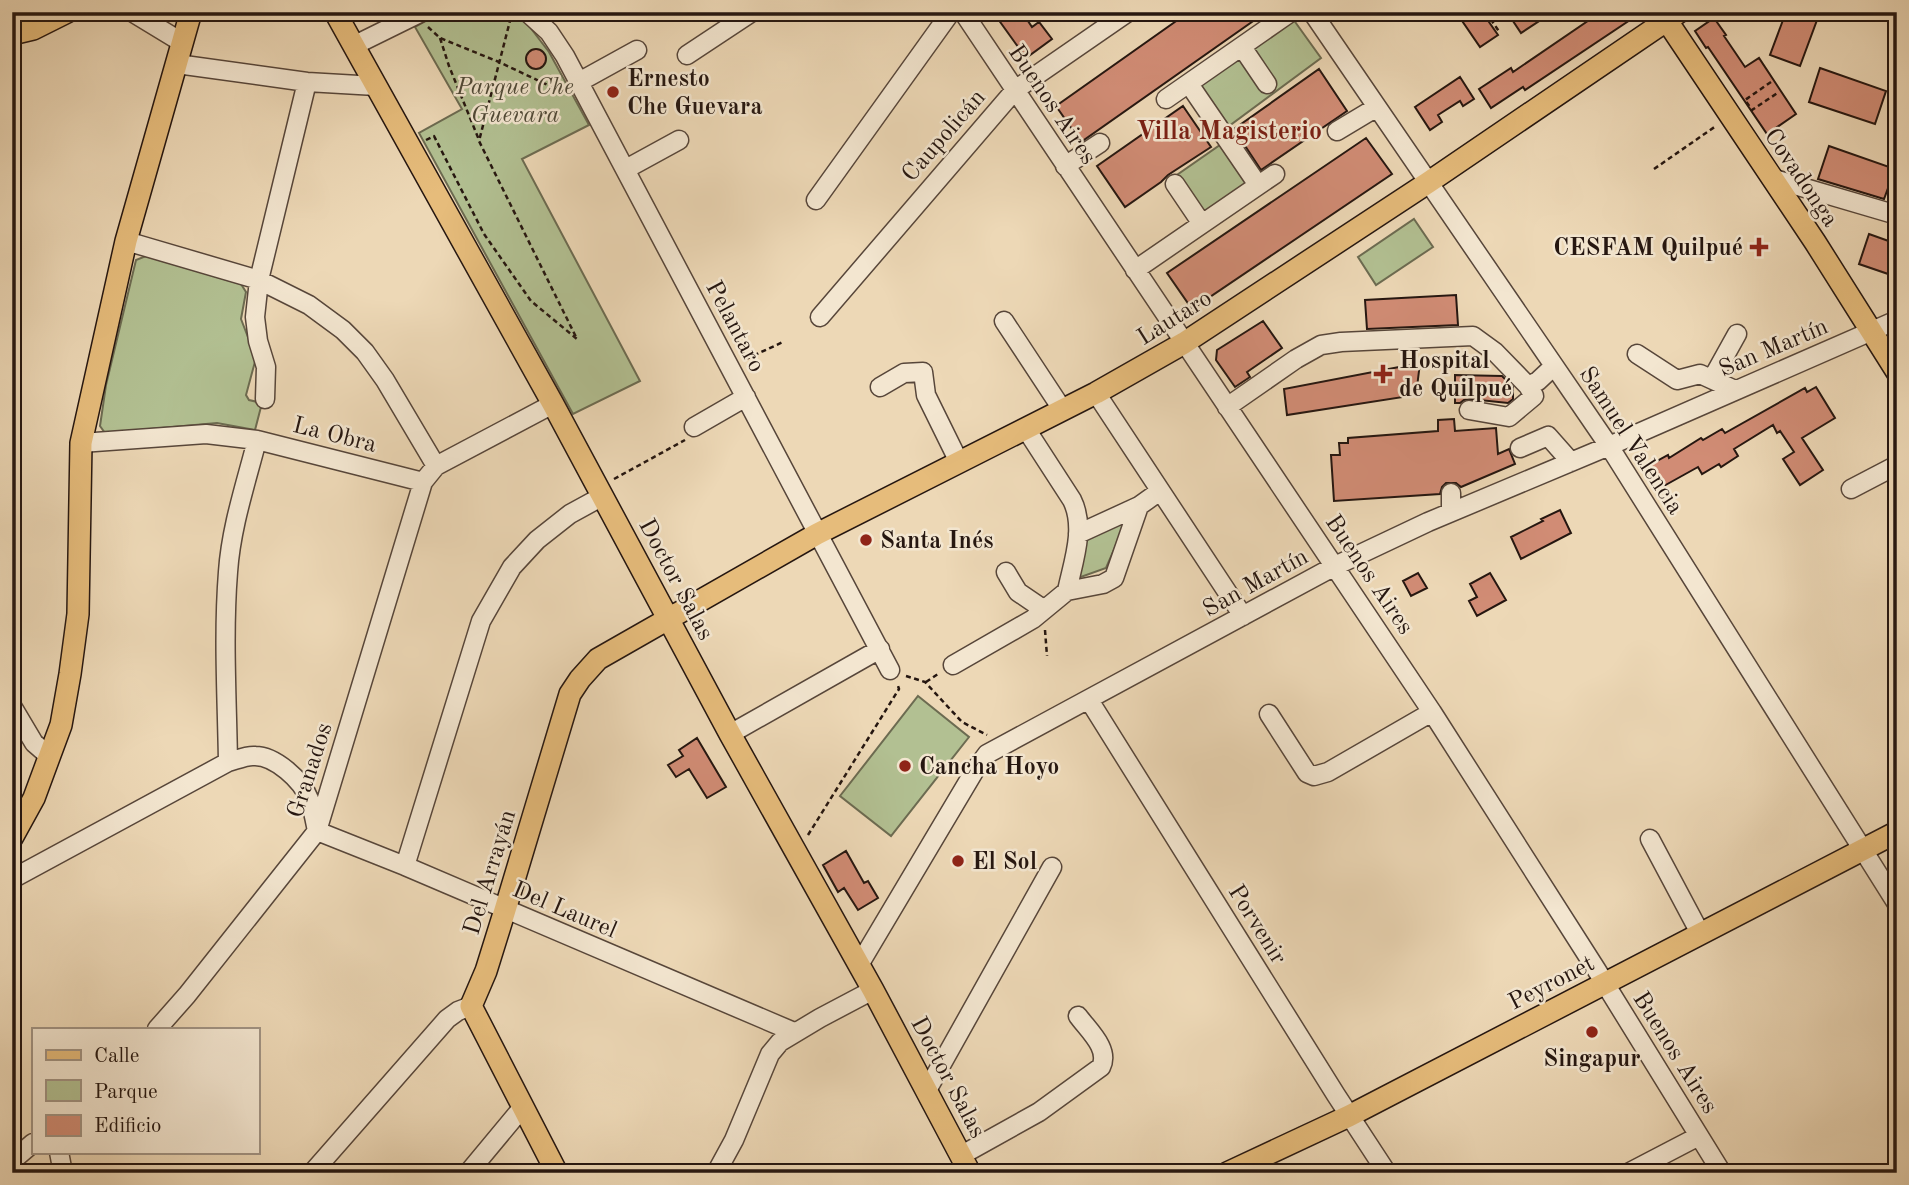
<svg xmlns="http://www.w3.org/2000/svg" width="1909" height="1185" font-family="'Old Standard TT',serif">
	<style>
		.green { fill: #b2c092; stroke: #6c6b51; stroke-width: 2 }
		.building { fill: #d18c75; stroke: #251610; stroke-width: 2 }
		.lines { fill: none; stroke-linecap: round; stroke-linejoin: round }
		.minor-casing { stroke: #57463a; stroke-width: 21 }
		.major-casing { stroke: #251610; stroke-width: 24 }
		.path { stroke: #251610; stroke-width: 2.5; stroke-dasharray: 5 3.5; stroke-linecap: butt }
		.minor { stroke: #f3e6d0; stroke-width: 18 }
		.major { stroke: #e6bc7b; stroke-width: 21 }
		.poi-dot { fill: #8f2418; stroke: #f3e6d0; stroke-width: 2.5 }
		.labels { text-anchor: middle; stroke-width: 5; stroke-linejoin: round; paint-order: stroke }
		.poi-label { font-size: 24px; font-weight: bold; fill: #251610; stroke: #f3e6d0; text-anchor: start }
		.park-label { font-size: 24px; font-style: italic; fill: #4f4937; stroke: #f3e6d0 }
		.street-label { font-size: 24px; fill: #251610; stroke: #f3e6d0 }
		.neighbourhood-label { font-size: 26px; font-weight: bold; fill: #7a1f14; stroke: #f3e6d0 }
	</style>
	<rect width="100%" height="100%" fill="#edd8b6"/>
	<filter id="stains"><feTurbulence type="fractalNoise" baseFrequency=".00286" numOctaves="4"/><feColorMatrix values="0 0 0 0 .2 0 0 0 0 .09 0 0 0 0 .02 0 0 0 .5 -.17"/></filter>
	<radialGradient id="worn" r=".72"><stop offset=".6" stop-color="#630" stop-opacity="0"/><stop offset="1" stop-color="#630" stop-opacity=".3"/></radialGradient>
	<path class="green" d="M442,12H498L526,22L549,52L589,125L522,159L640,381L573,414L419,133L462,109L415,27Z
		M1293,19L1321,58L1229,126L1200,85Z
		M1220,145L1247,185L1203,217L1174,177Z
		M1414,219L1433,247L1376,285L1358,257Z
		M146,256L241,284L246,292L241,319L256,358L246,395L249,400L262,403L255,430L217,423L105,433L100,426L106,385L136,260Z
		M1127,520L1106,568L1078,578L1084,541Z
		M918,696L969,737L891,836L840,796Z"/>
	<path class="building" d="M993,12H1022L1032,27L1039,22L1052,39L1026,58Z
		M1189,12H1266L1081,142L1056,106Z
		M1456,12H1482L1498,35L1480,47Z
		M1507,12H1553L1521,33Z
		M1601,12H1642L1525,90L1523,87L1491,108L1479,89L1511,68L1513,72Z
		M1786,12H1820L1800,66L1770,55Z
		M1714,18L1726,35L1724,36L1745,67L1759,58L1796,114L1767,134L1708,47L1706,48L1695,31Z
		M526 59a10 10 0 1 1 20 0a10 10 0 1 1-20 0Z
		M1820,68L1886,91L1875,124L1809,102Z
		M1319,69L1347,111L1261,170L1234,129Z
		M1460,77L1474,99L1463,106L1460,101L1438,115L1442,122L1430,130L1415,107Z
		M1183,106L1211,147L1168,175L1161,182L1125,207L1097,166Z
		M1366,138L1392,174L1192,309L1167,273Z
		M1829,146L1895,169L1884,199L1818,179Z
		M1869,234L1897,244V277L1859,264Z
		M1456,295L1458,325L1367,329L1365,300Z
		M1263,321L1282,348L1247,372L1250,377L1235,387L1216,360L1217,350Z
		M1420,363L1416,395L1287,415L1284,389Z
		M1455,375L1502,376L1513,387V399L1508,403L1470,399L1464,400L1460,403H1455Z
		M1816,387L1835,418L1802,438L1823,470L1800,485L1783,459L1794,452L1780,431L1777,433L1773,425L1734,449L1738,456L1721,467L1719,464L1702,474L1698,467L1662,487L1650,465L1668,455L1669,458L1701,438L1703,440L1722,429L1725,433L1805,388L1807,392Z
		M1454,419L1455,431L1496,428L1498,454L1509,449L1515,464L1461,487L1456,483H1446L1442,487L1440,494L1334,501L1331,455H1340L1339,443H1348V438L1438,431V420Z
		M1560,510L1571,533L1521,559L1511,537L1543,521L1541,519Z
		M1418,573L1427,588L1411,596L1403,581Z
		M1490,573L1506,600L1477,616L1469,601L1477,597L1470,584Z
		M697,738L726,787L707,798L689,769L676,777L668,765L683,756L679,750Z
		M846,851L864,883L868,881L878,898L858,910L844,888L838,892L823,865Z"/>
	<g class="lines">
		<g class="minor-casing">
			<path id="minor" d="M132,12L183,43
				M527,12L549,32L565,56L890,670
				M963,12L1432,712L1596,969L1722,1173
				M1312,12L1609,446L1897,904
				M355,45L422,12
				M1242,47L1267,84
				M687,55L752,12
				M177,64L307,82L376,86
				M579,82L637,50
				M1189,84L1258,185
				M1166,99L1291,12
				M1337,131L1377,107
				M1065,166L1100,143
				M626,169L679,140
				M1771,178L1897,215
				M1175,184L1202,224
				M816,200L951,12
				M126,241L259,280L309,305L343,330L365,352L385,380L436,466
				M1135,270L1275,174
				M820,317L1015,90L1128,12
				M1004,321L1062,409
				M1637,354L1677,380L1700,374L1735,390
				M1712,379L1737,334
				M880,387L904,373L923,372L926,395L959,462
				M1096,393L1243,616
				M265,399L266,367L258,341L255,317L259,280L307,82
				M1227,407L1296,359L1321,345L1341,342L1473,336L1495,352L1528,386L1538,381L1554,366
				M1469,410L1509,417L1534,396L1528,386
				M694,427L746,397
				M81,443L206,434L257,440L423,482L436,466L553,404
				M1520,448L1548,436L1571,462
				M1851,489L1897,465
				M1451,493V512
				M1078,534L1139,506
				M1006,572L1018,592L1043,609
				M1067,591L1103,584L1114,578L1139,506L1160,491
				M953,665L1033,619L1067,591C1073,562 1086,528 1072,500L1026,429
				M1089,700L1336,1095L1387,1173
				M12,706L34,743L49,756
				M1269,714L1307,773L1314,776L1328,772L1432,712
				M730,734L880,649
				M228,762C227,699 223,635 228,572C231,527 246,483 257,440
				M1650,839L1700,933
				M405,866L481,621L512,567L537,540L570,514L603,496
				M12,879L228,762C236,760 247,755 255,756C275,756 302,780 309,799C313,809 315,821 317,831L405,866L794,1032
				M859,965L975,770L987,754L1335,566L1428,522L1609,446L1897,320
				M157,1029L187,995L317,831L423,482
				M926,1092L1052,867
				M59,1152L63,1173
				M960,1156L1039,1112L1101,1067C1110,1049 1089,1031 1078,1016
				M12,1161L33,1143
				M312,1173L447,1019L458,1011L471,1006
				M468,1173L522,1108
				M716,1173L734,1140L770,1054L780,1042L820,1018L873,990
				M1628,1173L1699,1136"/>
		</g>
		<g class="major-casing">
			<path id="major" d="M335,12L553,404L730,734L873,990L970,1173
				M1661,12L1815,242L1897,372
				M12,34L33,29L67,12
				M12,838L34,798L61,725L70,674L78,614L81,443L126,241L191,12
				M557,1173L471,1006L486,971L505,910L570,694L580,679L598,659L817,534L1096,393L1184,343L1429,182L1679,12
				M1227,1173L1349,1116L1897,832"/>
		</g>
		<path class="path" d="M1486,12L1500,33
			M1489,17L1497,12
			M428,27L440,38L499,62L552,87L561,85
			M440,38L449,66L479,140
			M1771,82L1745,100L1752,110L1779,92
			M426,140L434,136L484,234L531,301L577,339L479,141L511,17
			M1654,169L1716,126
			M746,359L783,342
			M614,479L685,440
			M1045,630L1047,656
			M906,676L925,682L962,722L987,735
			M926,682L938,674
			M808,835L899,689L898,686"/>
		<use href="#minor" class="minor"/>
		<use href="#major" class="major"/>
	</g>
	<g class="poi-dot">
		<circle cx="613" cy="92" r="7"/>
		<path d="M1755.5 236.5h7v7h7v7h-7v7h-7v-7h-7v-7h7z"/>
		<path d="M1379.5 363.5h7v7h7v7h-7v7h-7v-7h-7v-7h7z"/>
		<circle cx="866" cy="540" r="7"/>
		<circle cx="905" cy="766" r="7"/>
		<circle cx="958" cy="861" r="7"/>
		<circle cx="1592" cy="1032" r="7"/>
	</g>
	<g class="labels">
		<g class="poi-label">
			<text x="627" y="86">Ernesto<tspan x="627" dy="28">Che Guevara</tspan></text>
			<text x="1743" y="255" text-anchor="end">CESFAM Quilpué</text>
			<text x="1399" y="368">Hospital<tspan x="1399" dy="28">de Quilpué</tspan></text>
			<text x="880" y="548">Santa Inés</text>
			<text x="919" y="774">Cancha Hoyo</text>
			<text x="972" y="869">El Sol</text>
			<text x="1592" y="1066" text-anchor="middle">Singapur</text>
		</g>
		<g class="park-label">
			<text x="515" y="94">Parque Che<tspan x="515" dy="28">Guevara</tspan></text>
		</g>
		<g class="street-label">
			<text transform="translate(1053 104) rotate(56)" y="8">Buenos Aires</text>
			<text transform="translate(943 135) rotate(-49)" y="8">Caupolicán</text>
			<text transform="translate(1802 177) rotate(56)" y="8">Covadonga</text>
			<text transform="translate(1174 317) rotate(-32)" y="8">Lautaro</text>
			<text transform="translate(736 326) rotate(62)" y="8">Pelantaro</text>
			<text transform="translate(1773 347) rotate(-23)" y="8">San Martín</text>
			<text transform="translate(335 434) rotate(14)" y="8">La Obra</text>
			<text transform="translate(1632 440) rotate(57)" y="8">Samuel Valencia</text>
			<text transform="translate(1370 574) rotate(56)" y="8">Buenos Aires</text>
			<text transform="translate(677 579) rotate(62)" y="8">Doctor Salas</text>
			<text transform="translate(1255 582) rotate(-29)" y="8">San Martín</text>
			<text transform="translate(309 770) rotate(-72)" y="8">Granados</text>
			<text transform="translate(489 872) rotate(-73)" y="8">Del Arrayán</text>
			<text transform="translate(565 909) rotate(23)" y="8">Del Laurel</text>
			<text transform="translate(1258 924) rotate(58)" y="8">Porvenir</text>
			<text transform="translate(1551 982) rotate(-27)" y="8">Peyronet</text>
			<text transform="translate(1676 1052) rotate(58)" y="8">Buenos Aires</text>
			<text transform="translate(949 1077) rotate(62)" y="8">Doctor Salas</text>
		</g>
		<g class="neighbourhood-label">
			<text x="1229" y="139">Villa Magisterio</text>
		</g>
	</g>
	<rect width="1909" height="1185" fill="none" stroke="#edd8b6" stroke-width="42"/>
	<rect x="14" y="14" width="1881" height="1157" fill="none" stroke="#251610" stroke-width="3.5"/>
	<rect x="21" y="21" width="1867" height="1143" fill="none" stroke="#251610" stroke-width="2"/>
	<rect x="32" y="1028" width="228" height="126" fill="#f3e6d0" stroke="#a19383" stroke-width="2"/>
	<rect x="46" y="1050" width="35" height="10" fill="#e6bc7b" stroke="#a19383" stroke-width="2"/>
	<text x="94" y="1062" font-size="21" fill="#251610">Calle</text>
	<rect x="46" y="1080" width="35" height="21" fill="#b2c092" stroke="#a19383" stroke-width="2"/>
	<text x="94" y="1098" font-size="21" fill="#251610">Parque</text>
	<rect x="46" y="1115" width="35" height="21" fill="#d18c75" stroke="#a19383" stroke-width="2"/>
	<text x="94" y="1132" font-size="21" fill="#251610">Edificio</text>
	<rect width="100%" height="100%" filter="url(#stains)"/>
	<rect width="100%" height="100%" fill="url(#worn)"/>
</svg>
